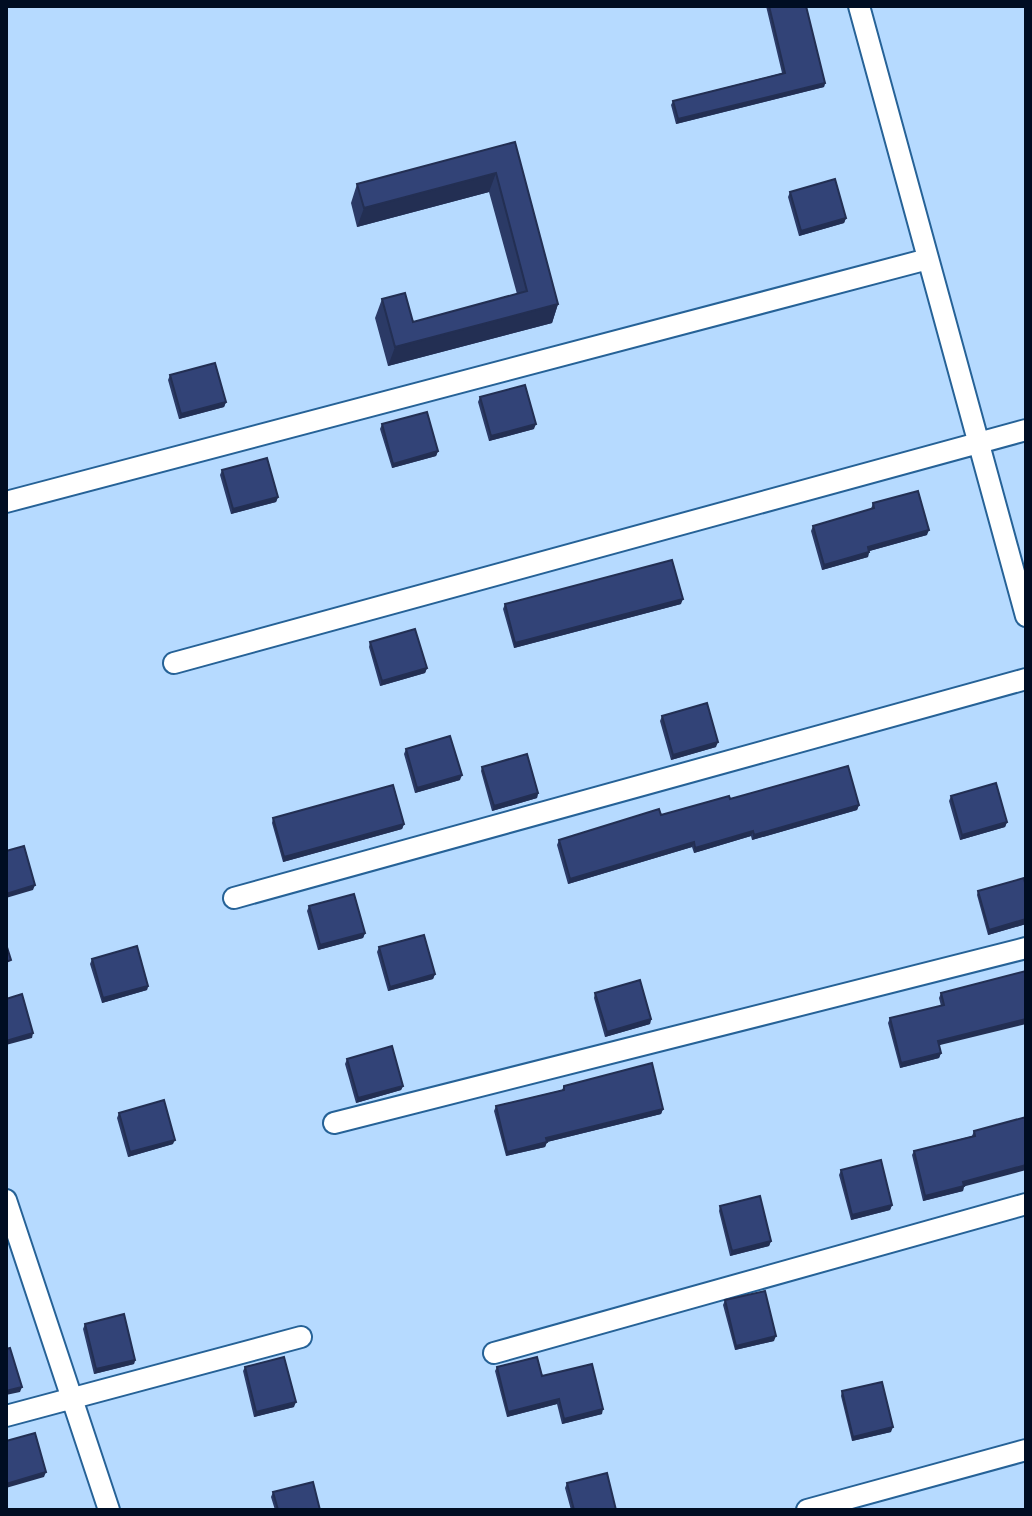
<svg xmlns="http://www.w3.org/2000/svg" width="1032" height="1516" font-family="Quicksand,sans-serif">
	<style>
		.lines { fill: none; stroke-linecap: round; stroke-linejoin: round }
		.minor-casing { stroke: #266297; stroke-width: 24 }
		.minor { stroke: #fff; stroke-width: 20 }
		.wall { fill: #2b3a66 }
		.shaded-wall { fill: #232f53 }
		.building { fill: #324377; stroke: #232f53; stroke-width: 2 }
	</style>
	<rect width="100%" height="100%" fill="#b6daff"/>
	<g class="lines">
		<g class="minor-casing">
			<path id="minor" d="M859,6L1026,616
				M6,502L928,259
				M174,663L1026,430
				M234,898L1026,679
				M334,1123L1026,948
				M6,1200L109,1510
				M494,1353L1026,1204
				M6,1416L301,1337
				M807,1510L1026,1450"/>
		</g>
		<use href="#minor" class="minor"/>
	</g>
	<path class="wall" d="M766,6H806L825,83L824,87L676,124L671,105L673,101L782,73Z
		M515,142L558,304L552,323L388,366L375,318L382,299L413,322L517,294L489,192L357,227L351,203L357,184Z
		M790,192L846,218L844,223L799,236L788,197Z
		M170,375L226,402L224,407L179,419L168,380Z
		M480,397L534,429L489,441L478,402Z
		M382,424L438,451L436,456L392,468L380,429Z
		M222,470L278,497L276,502L231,514L220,475Z
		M873,503L927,535L869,551L868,557L822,570L811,531L813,526L871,509Z
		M505,604H681L514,648L503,609Z
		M370,642L427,668L425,673L380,686L369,647Z
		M662,716L716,747L671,760L660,721Z
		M406,749L460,780L415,793L404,754Z
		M482,767L538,793L537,798L492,811L481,771Z
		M951,796L1007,822L1005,827L960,840L949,801Z
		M730,799L859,805L857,810L752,840L751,836L694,853L692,847L568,884L557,845L559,840Z
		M273,818L404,824L402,829L283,862L272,823Z
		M1026,887V924L988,935L977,895L978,891Z
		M309,906L365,933L363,938L318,950L307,911Z
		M379,947L435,974L433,979L388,991L377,952Z
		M92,959L148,986L147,990L102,1003L90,964Z
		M1026,971L939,1046L941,1053L939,1058L900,1068L888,1023L890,1018L941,1006L939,998L941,993Z
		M595,993L651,1019L650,1024L605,1037L594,998Z
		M347,1059L403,1086L401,1090L356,1103L345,1064Z
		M564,1086L663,1109L661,1114L547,1142L545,1147L506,1156L494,1111L496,1106L562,1090Z
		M119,1113L173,1144L128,1157L117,1118Z
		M1026,1117L964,1186L963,1191L923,1201L912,1155L914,1151L972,1136L974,1131Z
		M841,1170L892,1205L890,1210L851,1220L839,1175Z
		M720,1206L771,1241L769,1246L730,1256L719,1211Z
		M725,1300L774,1341L735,1350L723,1305Z
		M85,1324L135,1360L134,1364L94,1374L83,1329Z
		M245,1367L294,1407L254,1417L243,1371Z
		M497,1367L542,1376L602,1414L562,1424L557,1404L507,1417L495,1371Z
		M842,1391L891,1432L852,1441L841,1396Z
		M567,1483L616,1510H571L565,1488Z
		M273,1492L320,1510H275L271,1497Z"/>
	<path class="shaded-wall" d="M825,83L824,87L676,124L678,119Z
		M496,173L489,192L357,227L364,208Z
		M846,218L844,223L799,236L801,231Z
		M558,304L552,323L388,366L395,347Z
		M226,402L224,407L179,419L181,414Z
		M536,424L534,429L489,441L491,436Z
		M438,451L436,456L392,468L393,464Z
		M278,497L276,502L231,514L233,509Z
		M929,530L927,535L866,552L868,547Z
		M869,552L868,557L822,570L824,565Z
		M683,599L681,604L514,648L515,643Z
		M427,668L425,673L380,686L382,681Z
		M718,742L716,747L671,760L673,755Z
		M462,775L460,780L415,793L417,788Z
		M538,793L537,798L492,811L494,806Z
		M859,805L857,810L752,840L754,835Z
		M1007,822L1005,827L960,840L962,835Z
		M404,824L402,829L283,862L284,857Z
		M753,831L751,836L694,853L695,848Z
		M694,842L692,847L568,884L570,879Z
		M35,885L33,890L6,898V894Z
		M1026,919V924L988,935L989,930Z
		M365,933L363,938L318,950L320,945Z
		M435,974L433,979L388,991L390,987Z
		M148,986L147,990L102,1003L103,998Z
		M651,1019L650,1024L605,1037L607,1032Z
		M1026,1019V1024L936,1046L938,1041Z
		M33,1033L32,1038L6,1045V1041Z
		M941,1053L939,1058L900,1068L901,1063Z
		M403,1086L401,1090L356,1103L358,1098Z
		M663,1109L661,1114L547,1142L545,1147L506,1156L507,1152L546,1138Z
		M175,1140L173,1144L128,1157L130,1152Z
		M1026,1165V1170L962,1187L963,1182Z
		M964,1186L963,1191L923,1201L925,1196Z
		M892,1205L890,1210L851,1220L852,1215Z
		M771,1241L769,1246L730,1256L732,1251Z
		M776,1336L774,1341L735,1350L736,1346Z
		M135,1360L134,1364L94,1374L96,1369Z
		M22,1387L20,1392L6,1395V1391Z
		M559,1399L557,1404L507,1417L508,1412Z
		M296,1402L294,1407L254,1417L256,1412Z
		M603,1409L602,1414L562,1424L564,1419Z
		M893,1427L891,1432L852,1441L853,1437Z
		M46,1472L44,1477L6,1488V1484Z"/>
	<path class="building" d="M769,6H806L825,83L678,119L673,101L785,73Z
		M515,142L558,304L395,347L382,299L405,293L413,322L527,291L496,173L364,208L357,184Z
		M835,179L846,218L801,231L790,192Z
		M215,363L226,402L181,414L170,375Z
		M525,385L536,424L491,436L480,397Z
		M427,412L438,451L393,464L382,424Z
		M267,458L278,497L233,509L222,470Z
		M918,491L929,530L868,547L869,552L824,565L813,526L874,508L873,503Z
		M672,560L683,599L515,643L505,604Z
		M415,629L427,668L382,681L370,642Z
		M707,703L718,742L673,755L662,716Z
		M450,736L462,775L417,788L406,749Z
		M527,754L538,793L494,806L482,767Z
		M848,766L859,805L754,835L753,831L695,848L694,842L570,879L559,840L659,809L661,815L729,796L730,799Z
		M996,783L1007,822L962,835L951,796Z
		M393,785L404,824L284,857L273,818Z
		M24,846L35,885L6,894V851Z
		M1024,878L1026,887V919L989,930L978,891Z
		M354,894L365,933L320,945L309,906Z
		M424,935L435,974L390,987L379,947Z
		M6,944L11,960L6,962Z
		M137,946L148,986L103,998L92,959Z
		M1026,971V1019L938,1041L941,1053L901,1063L890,1018L944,1005L941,993Z
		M640,980L651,1019L607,1032L595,993Z
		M22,994L33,1033L6,1041V999Z
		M392,1046L403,1086L358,1098L347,1059Z
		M652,1063L663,1109L546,1138L547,1142L507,1152L496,1106L564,1090V1086Z
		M164,1100L175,1140L130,1152L119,1113Z
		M1026,1117V1165L963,1182L964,1186L925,1196L914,1151L975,1136L974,1131Z
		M881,1160L892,1205L852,1215L841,1170Z
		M760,1196L771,1241L732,1251L720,1206Z
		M765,1291L776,1336L736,1346L725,1300Z
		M124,1314L135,1360L96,1369L85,1324Z
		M10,1348L22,1387L6,1391V1349Z
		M284,1357L296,1402L256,1412L245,1367Z
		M537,1357L542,1376L592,1364L603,1409L564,1419L559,1399L508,1412L497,1367Z
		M882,1382L893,1427L853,1437L842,1391Z
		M35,1433L46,1472L6,1484V1441Z
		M607,1473L616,1510H574L567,1483Z
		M313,1482L320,1510H278L273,1492Z"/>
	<rect width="1032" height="1516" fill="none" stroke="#000d22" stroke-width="16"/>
</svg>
